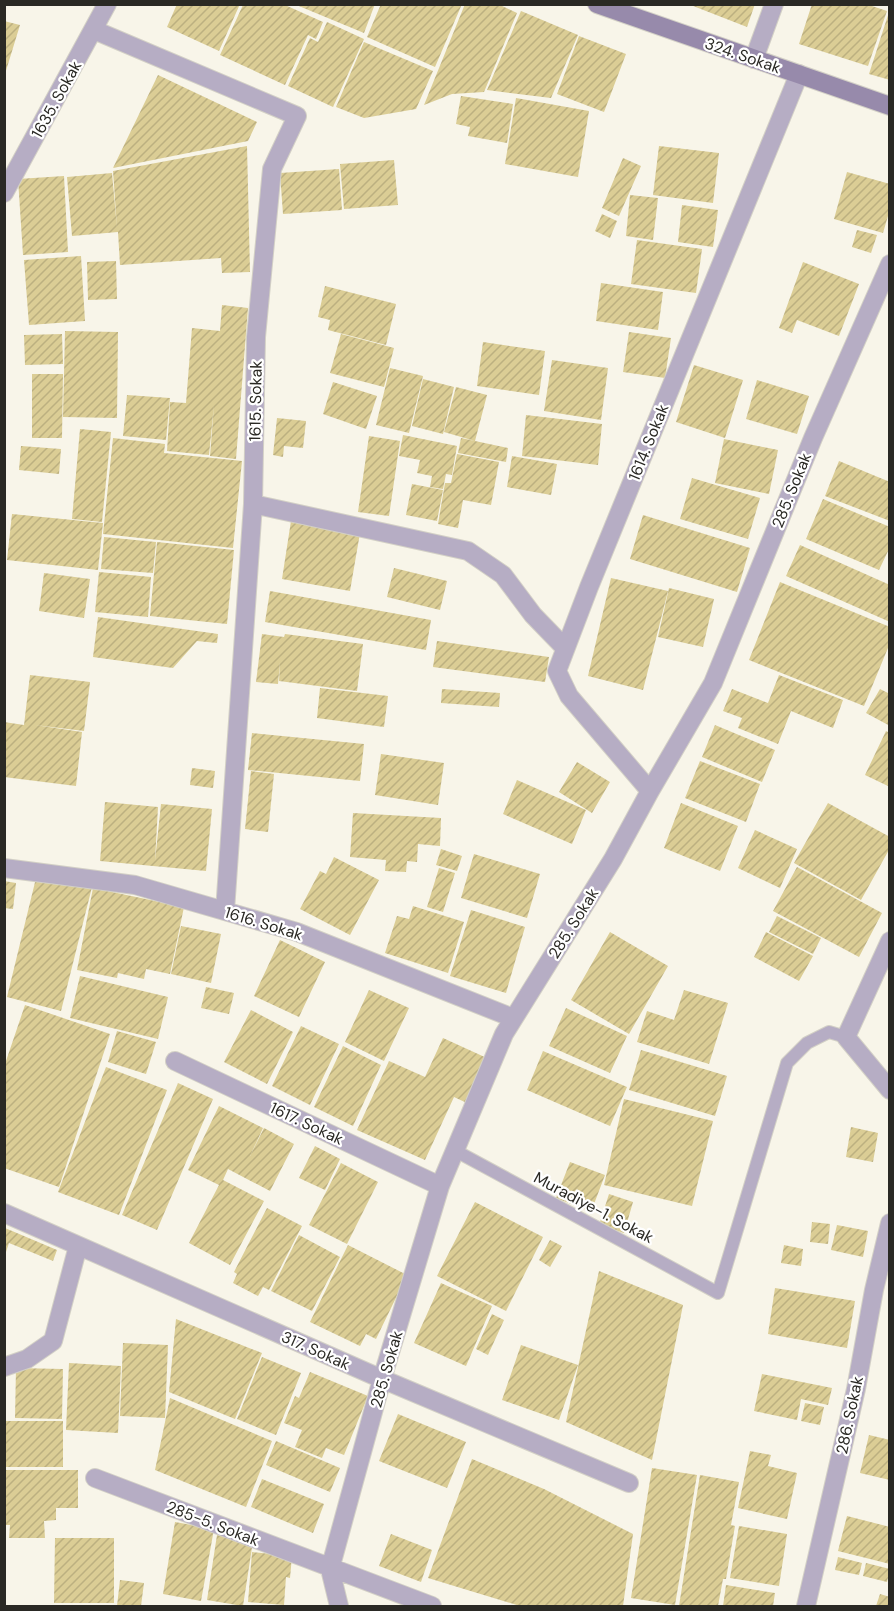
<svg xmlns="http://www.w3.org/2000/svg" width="894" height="1611" font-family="'DM Sans',sans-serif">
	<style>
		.building { fill: url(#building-hatch) }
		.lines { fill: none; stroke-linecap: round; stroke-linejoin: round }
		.lane-casing { stroke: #d3d0c6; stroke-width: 14 }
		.street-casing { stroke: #d3d0c6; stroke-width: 20 }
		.secondary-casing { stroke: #d3d0c6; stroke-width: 20 }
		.lane { stroke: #b6adc4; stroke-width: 12 }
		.street { stroke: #b6adc4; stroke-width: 18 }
		.secondary { stroke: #978aab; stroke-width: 18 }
		.labels { text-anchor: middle; stroke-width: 4.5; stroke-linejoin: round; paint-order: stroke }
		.street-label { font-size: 16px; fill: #2a2924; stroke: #fff }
	</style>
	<defs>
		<pattern id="building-hatch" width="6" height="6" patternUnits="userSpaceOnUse" patternTransform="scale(1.5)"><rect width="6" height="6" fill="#dbcd95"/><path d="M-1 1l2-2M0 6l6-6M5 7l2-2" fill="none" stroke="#bcb080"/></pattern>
	</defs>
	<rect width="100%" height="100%" fill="#f8f5e9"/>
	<path class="building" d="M177,4H240L219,51L167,27Z
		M294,4H375L364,33Z
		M381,4H462L435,67L367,37Z
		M465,4H498L517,13L484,92L452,94L424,105Z
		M688,4H755L747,27Z
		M812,4H866L887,11L868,66L799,44Z
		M243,5H285L323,22L316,39L308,35L285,85L220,55Z
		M521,11L578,35L551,98L487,90Z
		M889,12H890V80L869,74Z
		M4,21L20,25L5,74H4Z
		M327,22L364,39L333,107L288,86L310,38L318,42Z
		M579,36L626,54L604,112L557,94Z
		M364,42L433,71L416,109L364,118L336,107Z
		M158,75L257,122L248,141L113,168Z
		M461,96L513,104L507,143L468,136L470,127L456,124Z
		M516,98L589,111L578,177L505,164Z
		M247,146L250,272L222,273L221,258L120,265L118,232L72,236L67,177L112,173L117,228L113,171Z
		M659,146L719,153L713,203L653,195Z
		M623,158L641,166L619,216L602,208Z
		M394,160L398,205L344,209L340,164Z
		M339,169L342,210L283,214L280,173Z
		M847,172L890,184V209L883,233L834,219Z
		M64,176L68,252L23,255L18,179Z
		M630,195L658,198L653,240L626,236Z
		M682,205L718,210L713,247L678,242Z
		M602,214L617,221L610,238L595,231Z
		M857,230L877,235L871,253L852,247Z
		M637,240L702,249L696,293L631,284Z
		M81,256L85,321L29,325L24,260Z
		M116,261L117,299L88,300L87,262Z
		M803,262L859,284L839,336L797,320L792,333L779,328Z
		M601,283L663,292L658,330L596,321Z
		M325,286L396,304L386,345L328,330L330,320L318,317Z
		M222,305L248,308L236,459L210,456L214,405L209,455L167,451L170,402L186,403L192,328L220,331Z
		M65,331L118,332L117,418L63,417Z
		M629,332L671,338L665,378L623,372Z
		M62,334L63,364L25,365L24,335Z
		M341,334L394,348L384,387L330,373Z
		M483,342L545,351L539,395L477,386Z
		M552,360L608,368L601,420L544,411Z
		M694,365L743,380L725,438L676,422Z
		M390,368L423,376L409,433L376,425Z
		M32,374H63L62,438H32Z
		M423,379L454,387L443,434L412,426Z
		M757,380L809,396L797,434L746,419Z
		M333,382L377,396L366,429L323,414Z
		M456,387L487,395L475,441L444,432Z
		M127,395L170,398L166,440L123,436Z
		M526,415L602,424L598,465L522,456Z
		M277,418L306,421L303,448L284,446L283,457L273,455Z
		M80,429L111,432L102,522L72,519Z
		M403,435L457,446L452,475L446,474L443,489L430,487L432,476L417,473L420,460L399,456Z
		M369,436L400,441L389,516L358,512Z
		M113,438L165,444L164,453L242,461L233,548L103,534Z
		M461,438L508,448L506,462L458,453Z
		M724,439L778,450L769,494L715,483Z
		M21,446L61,449L59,474L19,470Z
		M457,454L499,462L491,505L463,500L458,528L438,524L445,483H451Z
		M512,456L557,464L551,495L507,487Z
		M839,461L890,482V521L825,496Z
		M692,478L760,498L748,539L680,519Z
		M412,484L443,490L437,521L406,515Z
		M823,499L890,527V547L879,570L806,539Z
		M12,514L103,523L98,570L7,560Z
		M643,515L750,548L737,592L630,559Z
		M291,521L360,533L350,591L282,579Z
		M104,537L156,542L153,573L101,569Z
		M157,542L234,550L227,624L150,616Z
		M800,545L890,585V622L786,576Z
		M394,568L447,581L440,610L387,597Z
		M99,572L151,577L148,617L95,612Z
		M44,573L90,579L84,618L39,611Z
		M611,578L668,591L643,690L588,676Z
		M780,582L890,627V643L864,706L749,660Z
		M669,588L714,599L703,647L658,637Z
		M270,591L431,620L426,650L265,622Z
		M98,617L218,634L217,643L197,641L173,668L93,657Z
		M262,634L284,637L285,634L363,644L357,691L279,681L280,662L278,684L256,682Z
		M437,641L549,657L545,682L433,667Z
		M30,675L90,682L84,731L35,725L82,732L76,786L4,777V722L24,725Z
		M779,675L843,700L833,728L791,711L778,744L738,728L742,718L723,711L732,689L768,703Z
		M320,688L388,696L384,727L317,718Z
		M442,689L500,693L499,707L441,703Z
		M880,689L890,694V726L866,713Z
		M715,725L775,750L762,782L702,757Z
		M886,731L890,733V787L865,775Z
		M252,733L364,744L360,781L248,770Z
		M381,754L444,763L438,805L375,795Z
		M700,761L760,784L746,822L685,798Z
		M577,762L610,782L592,813L559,792Z
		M192,768L215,771L213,788L190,785Z
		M251,771L274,774L268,832L245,829Z
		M517,780L586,810L572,844L503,814Z
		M105,802L158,807L155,861L161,804L212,809L206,871L100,861Z
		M681,803L738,826L720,871L664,848Z
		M828,803L890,837V848L861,900L794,863Z
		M353,813L441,818L440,846L418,844L417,862L407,861L406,872L385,871L386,860L350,857Z
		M755,830L797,849L780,888L738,868Z
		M441,849L462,856L457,871L436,865Z
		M474,854L540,874L527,918L461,898Z
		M334,857L379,880L350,935L300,909L320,871L326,874Z
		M797,867L882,913L859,957L773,911Z
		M439,868L455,873L443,912L427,907Z
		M37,874L92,887L61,1011L7,997Z
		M4,881L16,883L13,909L4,908Z
		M93,888L184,907L170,974L146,969L144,979L118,973L117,978L77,970Z
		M413,906L464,922L448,973L385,953L397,916L409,919Z
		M471,910L525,927L506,993L450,976Z
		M777,916L821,938L813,954L769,932Z
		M181,926L221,934L211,983L171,974Z
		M610,932L668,966L629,1034L571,1000Z
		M766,932L813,956L799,981L754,957Z
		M280,940L325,962L299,1017L254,996Z
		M80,976L168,997L158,1039L70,1018Z
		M206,987L234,993L229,1014L201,1008Z
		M369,990L409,1008L384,1061L345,1042Z
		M684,990L728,1003L709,1064L637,1042L647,1011L674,1020Z
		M25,1005L110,1034L59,1187L4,1168V1067Z
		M566,1008L627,1036L610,1073L549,1046Z
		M251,1010L293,1032L267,1084L224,1062Z
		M301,1026L339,1044L310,1105L272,1086Z
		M117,1031L156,1042L146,1074L108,1062Z
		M443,1038L489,1059L469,1104L454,1097L425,1160L357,1130L389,1061L425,1077Z
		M343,1046L381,1065L353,1126L314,1107Z
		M641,1050L727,1076L715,1116L629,1090Z
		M543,1051L627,1087L610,1126L527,1090Z
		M106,1067L167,1090L119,1215L58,1192Z
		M178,1083L213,1099L157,1230L122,1215Z
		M624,1099L713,1121L692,1206L604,1185Z
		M219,1106L263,1128L250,1156L264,1128L294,1144L270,1191L228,1169L223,1180L264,1201L230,1265L189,1243L219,1185L188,1170Z
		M851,1127L878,1133L873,1162L846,1157Z
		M315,1146L340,1159L325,1190L299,1178Z
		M570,1162L605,1175L591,1212L556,1198Z
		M341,1163L378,1182L347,1244L309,1225Z
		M609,1194L633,1202L624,1233L599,1225Z
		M475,1202L543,1237L506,1311L437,1276Z
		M267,1208L302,1226L269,1290L263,1287L258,1296L233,1283L237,1274L234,1272Z
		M812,1222L830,1224L828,1244L810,1242Z
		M837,1225L868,1231L863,1257L831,1250Z
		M5,1228L57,1250L53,1261L9,1243L5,1255Z
		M299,1235L340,1257L312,1311L271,1291Z
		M550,1240L562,1246L550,1267L539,1260Z
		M348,1245L407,1275L376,1339L366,1334L360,1346L310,1322Z
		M784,1245L803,1249L801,1266L781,1263Z
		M599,1271L683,1305L652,1460L566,1422Z
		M441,1283L492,1306L466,1366L414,1343Z
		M775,1288L855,1301L847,1348L768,1334Z
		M492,1314L504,1320L488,1355L476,1349Z
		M176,1319L262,1353L235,1419L169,1392Z
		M123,1343L168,1345L165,1418L120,1416Z
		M521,1345L578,1365L559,1420L502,1400Z
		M262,1357L301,1373L276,1435L237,1419Z
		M69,1363L121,1366L118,1433L66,1430Z
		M16,1368L63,1369L62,1419L15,1418Z
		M310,1372L368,1396L344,1455L326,1448L322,1458L295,1447L302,1430L284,1423L295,1396L299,1398Z
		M762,1374L832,1388L828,1405L801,1399L797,1420L754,1411Z
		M170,1398L272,1441L246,1507L155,1470Z
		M805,1403L824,1407L820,1425L801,1421Z
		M398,1414L466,1442L447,1488L379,1461Z
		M4,1421H63V1467H4Z
		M869,1435L890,1440V1480L860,1473Z
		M276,1441L340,1468L330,1492L266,1465Z
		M750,1451L771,1455L768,1466L797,1473L787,1519L738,1508Z
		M472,1459L544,1489L633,1534L623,1606H520L428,1578Z
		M652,1468L697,1475L675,1605L631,1598Z
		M4,1470H78V1508H56V1520L44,1521L45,1538H9L10,1525H4Z
		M700,1475L739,1482L731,1525L735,1526L726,1579H723L718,1606H679Z
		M262,1479L324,1504L313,1533L251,1507Z
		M847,1516L890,1527V1564L838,1551Z
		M175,1522L214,1529L201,1601L163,1594Z
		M739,1526L787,1534L779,1586L730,1578Z
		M391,1534L432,1550L421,1582L379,1566Z
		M217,1535L253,1541L243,1606L207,1600Z
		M55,1538H114V1603H54Z
		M252,1552L292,1556L290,1578L286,1577L284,1605L248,1602Z
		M838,1557L862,1563L859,1575L835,1570Z
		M866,1563L890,1569L887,1582L863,1576Z
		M120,1580L144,1583L141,1606H117Z
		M726,1585L775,1593L773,1606H723Z
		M880,1594L890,1597V1606H876Z"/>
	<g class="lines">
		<g class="lane-casing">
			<path id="lane" d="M454,1150L718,1293L787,1063L807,1043L829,1032L846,1037"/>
		</g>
		<g class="street-casing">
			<path id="street" d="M94,30L297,116L272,169L256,337L253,504L225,911
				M754,59L774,4
				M4,193L107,4
				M253,504L468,551L503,575L533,615L565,648
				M650,791L569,696L557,671L589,587L799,74
				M4,868L135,885L297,932L513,1018
				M890,941L846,1037L890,1090
				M175,1061L440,1186
				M4,1213L382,1379L629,1483
				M4,1367L27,1359L53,1341L78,1246
				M95,1478L432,1606
				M339,1606L330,1569L382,1379L440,1186L504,1034L613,859L650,791L713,683L813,438L890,264
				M806,1606L856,1389L874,1290L890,1223"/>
		</g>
		<g class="secondary-casing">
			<path id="secondary" d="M597,4L890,106"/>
		</g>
		<use href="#lane" class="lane"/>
		<use href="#street" class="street"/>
		<use href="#secondary" class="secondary"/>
	</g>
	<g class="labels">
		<g class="street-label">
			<text transform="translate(743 55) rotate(19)" y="6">324. Sokak</text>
			<text transform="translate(56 99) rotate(-61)" y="6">1635. Sokak</text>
			<text transform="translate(255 401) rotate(-89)" y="6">1615. Sokak</text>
			<text transform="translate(648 442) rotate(-68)" y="6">1614. Sokak</text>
			<text transform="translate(791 490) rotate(-68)" y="6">285. Sokak</text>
			<text transform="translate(264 923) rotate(17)" y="6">1616. Sokak</text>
			<text transform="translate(573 923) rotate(-58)" y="6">285. Sokak</text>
			<text transform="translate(307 1123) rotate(25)" y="6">1617. Sokak</text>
			<text transform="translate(594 1207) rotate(28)" y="6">Muradiye-1. Sokak</text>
			<text transform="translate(316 1350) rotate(24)" y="6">317. Sokak</text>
			<text transform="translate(386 1369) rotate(-74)" y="6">285. Sokak</text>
			<text transform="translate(849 1415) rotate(-78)" y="6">286. Sokak</text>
			<text transform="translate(213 1523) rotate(21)" y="6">285-5. Sokak</text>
		</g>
	</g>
	<rect width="894" height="1611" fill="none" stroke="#2a2924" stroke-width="12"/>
</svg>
